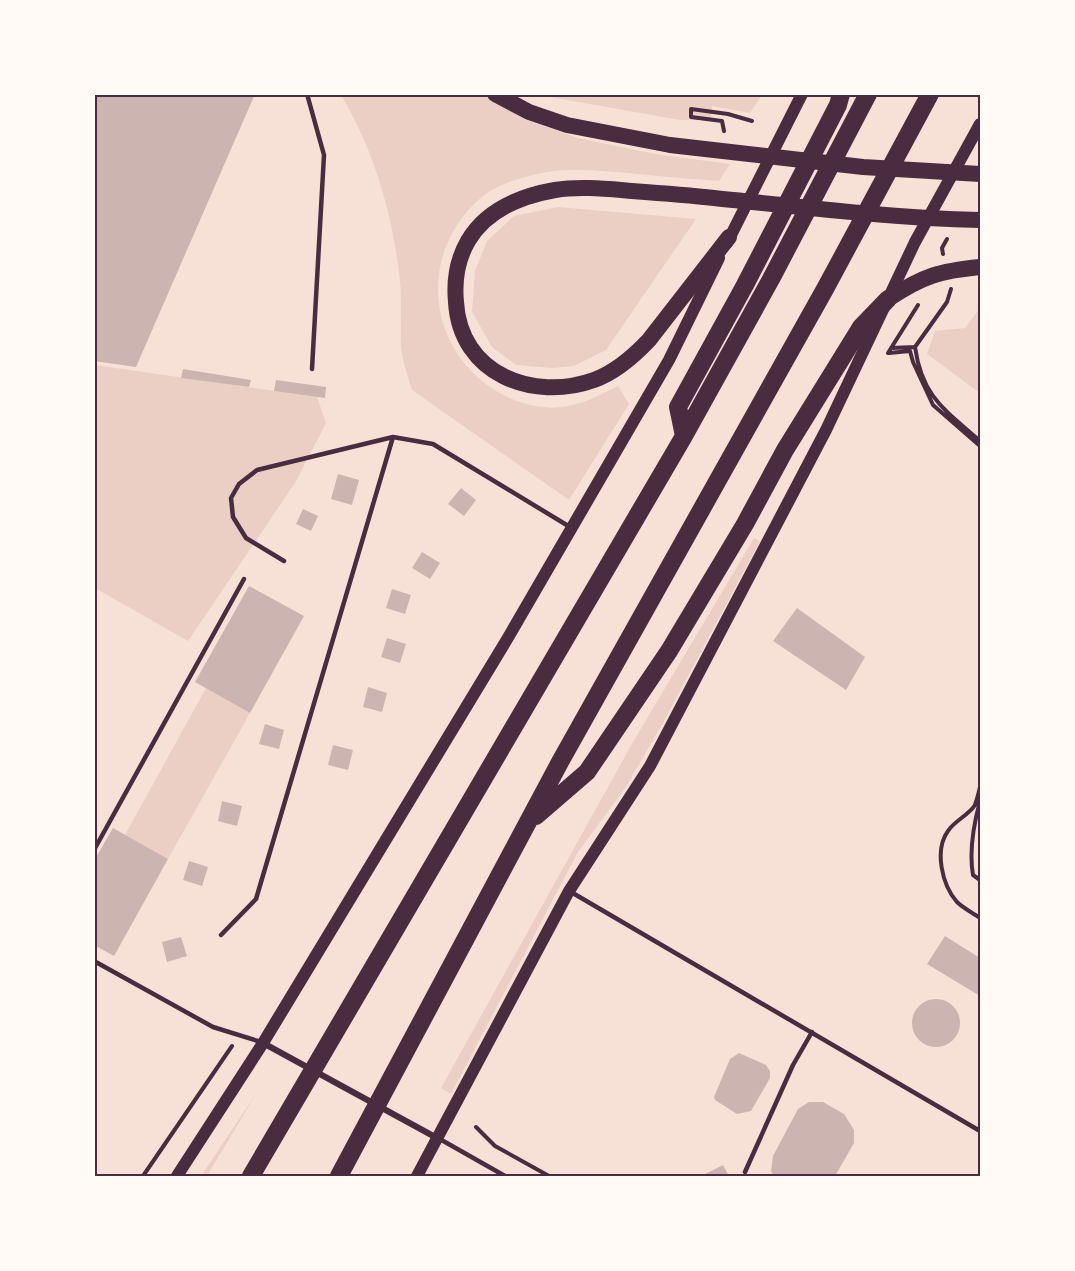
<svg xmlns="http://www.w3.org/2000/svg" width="1075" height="1271" font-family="'Public Sans',sans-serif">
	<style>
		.green { fill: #ebcfc5 }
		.building { fill: #ccb4b1 }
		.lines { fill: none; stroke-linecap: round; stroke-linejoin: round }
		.path { stroke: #4a2c40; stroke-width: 4 }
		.service { stroke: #4a2c40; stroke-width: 4.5 }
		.minor { stroke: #4a2c40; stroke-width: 6 }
		.secondary { stroke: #4a2c40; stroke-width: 12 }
		.trunk { stroke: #4a2c40; stroke-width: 16 }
		.motorway { stroke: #4a2c40; stroke-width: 18 }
		.neatline { fill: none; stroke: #4a2c40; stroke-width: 2 }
	</style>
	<rect width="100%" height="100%" fill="#f7e1d7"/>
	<path class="green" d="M341,95H483L523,119L578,138L655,154L730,164L719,181C689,179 658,176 628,173C600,171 570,167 542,173C523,177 498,184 483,196C417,250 425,349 498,392C518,404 544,411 568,406C585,403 602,394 618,386L629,404L569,500L412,390C408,376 402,361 401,346C400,324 402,303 400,281C393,216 375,152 341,95Z
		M539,95H762L750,113L712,106L711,119L680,120Z
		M558,207L696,219L606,350L574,366L552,368L516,365L492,347L472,312L475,271L487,241L514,216Z
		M980,308V393L927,354L935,331L965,328Z
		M95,365L317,397L326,423L295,483L188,641L95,588Z
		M754,538L760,541L663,723L626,787L578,852L451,1094L441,1088L633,742Z
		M206,688L250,713L168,859L125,835Z
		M258,1091L207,1176H201Z"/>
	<path class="building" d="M94,94H255L136,367L94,361Z
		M183,369L251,380L249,387L181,378Z
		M276,380L326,387L325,398L274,391Z
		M338,474L359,480L352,505L331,499Z
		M461,488L476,500L464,516L448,504Z
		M303,509L318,516L311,531L296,524Z
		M422,552L440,563L430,579L412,568Z
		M249,586L304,616L250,713L195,682Z
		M392,589L411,595L405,614L386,608Z
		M797,608L865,657L846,690L773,641Z
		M387,638L406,644L400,663L381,657Z
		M368,687L387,693L382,712L363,707Z
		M265,724L284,730L279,749L259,744Z
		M333,745L353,750L348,770L328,765Z
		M222,801L242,806L237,826L218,821Z
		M113,828L168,859L114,956L94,945V861Z
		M189,861L208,867L202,886L183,880Z
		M945,936L980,958V996L927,964Z
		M181,937L187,956L167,962L162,942Z
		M912 1023a24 24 0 1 1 48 0a24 24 0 1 1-48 0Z
		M739,1053L766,1065L770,1071V1078L751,1111L737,1114L715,1100L714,1097L730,1059Z
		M809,1102H823L844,1114L854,1130V1143L835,1176H774L771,1171L773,1156L798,1109Z
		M723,1165L729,1176H701Z"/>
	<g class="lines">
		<path class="path" d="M724,131L722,121L691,117V109L728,114L752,121
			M943,254L942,248L947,239
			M915,347C922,397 945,410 980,441
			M891,348L915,347L947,302L951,289
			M888,353L918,305
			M889,353L910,351L913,362L933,405L980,446
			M980,787C979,792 977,799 975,805C969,815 954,821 948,831C934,850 942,885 957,902C963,908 973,913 980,918
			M980,801C974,823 969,852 973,875L980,880
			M476,1127L495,1146L549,1176
			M143,1176L232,1046"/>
		<path class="service" d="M307,94L324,155L312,369
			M284,561L246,538L233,517L231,498L239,484L257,470L393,437L433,444L570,527
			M94,850L244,579
			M571,892L980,1131
			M221,935L256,899L393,437
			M94,961L213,1027L261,1042
			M438,1138L505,1176
			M745,1172L793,1065L812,1032"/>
		<path class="minor" d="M263,1043L437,1138"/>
		<path class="secondary" d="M727,243L802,94
			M177,1176L263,1043L509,636L669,360L719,258
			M417,1176L569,891L650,766L826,430L915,242L980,124"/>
		<path class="trunk" d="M495,94L529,112L567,125L670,145L863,167L980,174
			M729,237L649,340C633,357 616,372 594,380C533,402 460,374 456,302C454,281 457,260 468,241C486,210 521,196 555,190C580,186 607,189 632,191C659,193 686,195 714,198C802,207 891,218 980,220
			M888,299C923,276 939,271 980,267"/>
		<path class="motorway" d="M684,436L678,407L745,285L838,105L841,94
			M536,816L587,772L669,651L745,524L785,450L861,327L888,299
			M251,1176L684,436L771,279L868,94
			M339,1176L560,762L825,289L930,94"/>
	</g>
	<rect width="1075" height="1271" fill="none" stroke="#fffaf5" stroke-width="192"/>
	<rect x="96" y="96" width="883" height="1079" class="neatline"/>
</svg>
